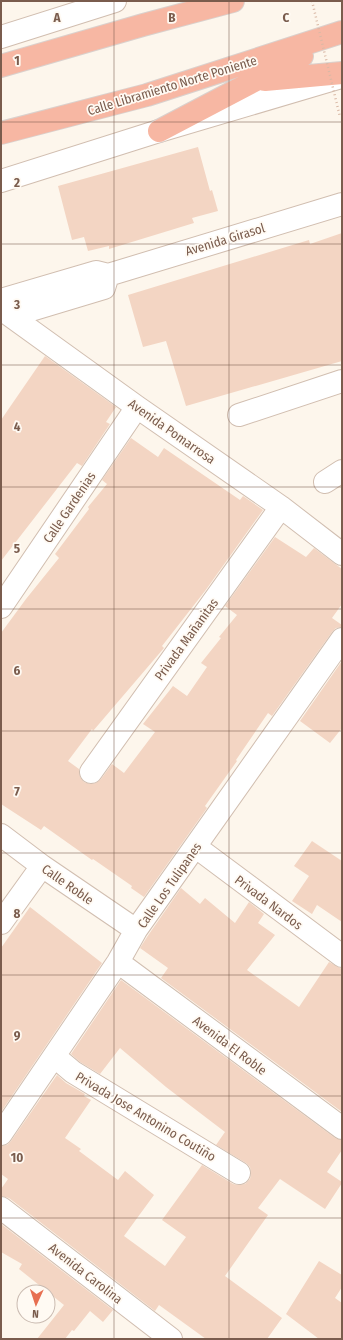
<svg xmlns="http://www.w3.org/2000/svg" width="343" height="1340" font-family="'Fira Sans Condensed',sans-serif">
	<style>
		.building { fill: #f3d5c3 }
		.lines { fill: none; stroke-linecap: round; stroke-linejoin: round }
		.minor-casing { stroke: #d1beb0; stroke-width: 24 }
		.highway-casing { stroke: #dad1cd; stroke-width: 24 }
		.minor { stroke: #fff; stroke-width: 22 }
		.highway { stroke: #f7b7a3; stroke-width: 22 }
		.path-bridge { stroke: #d9b8a5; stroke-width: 2.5; stroke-dasharray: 1 3; stroke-linecap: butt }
		.grid { fill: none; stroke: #7a5c4d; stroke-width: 1; stroke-opacity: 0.55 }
		.labels { text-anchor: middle; stroke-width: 3.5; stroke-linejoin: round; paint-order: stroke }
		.street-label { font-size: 13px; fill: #7a5c4d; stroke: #fffaf3 }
		.grid-label { font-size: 13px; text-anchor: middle; font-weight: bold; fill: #7a5c4d; stroke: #fffaf3; stroke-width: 3.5; stroke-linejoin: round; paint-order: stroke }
	</style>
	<rect width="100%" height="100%" fill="#fdf6ec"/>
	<path class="building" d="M198,147L210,191L212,190L218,211L192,218L194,223L109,249V246L88,251L84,237L72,240L58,186Z
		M342,233V361L186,406L166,341L143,347L128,295L309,240L310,244Z
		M45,356L116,407L106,422L110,424L82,466L77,463L1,561V420Z
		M131,438L158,457L164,448L240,500L243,496L263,510L205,591L162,646L164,648L93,731L92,729L68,761L79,769L80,777L84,782L90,784L96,783L101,779L112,764L124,773L155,732L143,724L173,686L187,696L207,667L201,663L221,638L219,637L237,615L225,606L275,537L306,557L314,548L342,569V604L332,618L342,625V627L336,628L332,632L272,716L268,713L236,760L237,761L205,806L207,808L144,897L131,888L132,886L93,859L92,860L44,826L41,830L1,804V633L26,599L59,558L55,554L89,509L88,507L107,484L102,480Z
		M342,661V728L330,743L300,721Z
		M312,841L342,861V922L317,905L312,914L292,901L309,876L294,866Z
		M181,888L200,904L205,898L235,923L249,902L264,914L258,923L275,935L247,970L299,1007L329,962L342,969V1112L161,978L168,968L140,948L147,937Z
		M30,907L102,963L1,1112V948Z
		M121,980L335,1138L342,1140V1150L327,1172L342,1182V1183L325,1209L280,1179L258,1208L268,1215L225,1276L282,1318L267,1339H206L159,1305L155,1311L9,1198L1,1196V1189L8,1179L1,1174V1146L7,1145L11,1141L57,1075L66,1083L85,1094L84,1096L91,1100L65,1138L81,1149L79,1151L118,1180L125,1171L154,1195L124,1236L165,1266L186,1237L162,1220L202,1165L233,1184L238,1185L245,1184L250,1179L251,1174L250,1167L246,1163L216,1145L225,1132L166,1087L120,1048L100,1074L80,1062L71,1054Z
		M1,1224L113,1310L103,1322L90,1311L74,1331L72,1330L65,1339H37L64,1305L19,1269L22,1264L1,1252Z
		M319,1261L342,1275V1287L335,1298L342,1303V1339H319L286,1314Z"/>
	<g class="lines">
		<g class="minor-casing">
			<path id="minor" d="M1,37L115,1
				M1,181L159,131L338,78
				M1,300L96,272L108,275L342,204
				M1,309L137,407L281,507L342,554
				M11,316L104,288L108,275
				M239,415L342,381
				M325,482L342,471
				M1,607L137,407
				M91,772L281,507
				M1,835L42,866L136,930
				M196,847L342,956
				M1,923L42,866
				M118,962L342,1128
				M54,1056L73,1072L239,1173
				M1,1134L118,962L136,930L342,639
				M1,1208L171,1339"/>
		</g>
		<g class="highway-casing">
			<path id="highway" d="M1,66L143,25L233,1
				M265,80L342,73
				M159,131L302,56
				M1,133L147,95L342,32"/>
		</g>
		<use href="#minor" class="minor"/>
		<use href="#highway" class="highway"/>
		<path class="path-bridge" d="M312,1L340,117"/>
	</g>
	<path class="grid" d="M114,1V1339M229,1V1339M1,122H342M1,244H342M1,365H342M1,487H342M1,609H342M1,731H342M1,853H342M1,975H342M1,1096H342M1,1218H342"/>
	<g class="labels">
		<g class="street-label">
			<text transform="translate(172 85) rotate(-17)" y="5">Calle Libramiento Norte Poniente</text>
			<text transform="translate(225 239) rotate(-17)" y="5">Avenida Girasol</text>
			<text transform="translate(172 431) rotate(35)" y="5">Avenida Pomarrosa</text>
			<text transform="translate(69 507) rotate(-56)" y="5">Calle Gardenias</text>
			<text transform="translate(186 639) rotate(-54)" y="5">Privada Mañanitas</text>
			<text transform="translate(68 884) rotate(35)" y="5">Calle Roble</text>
			<text transform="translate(169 885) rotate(-55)" y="5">Calle Los Tulipanes</text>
			<text transform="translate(269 902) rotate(37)" y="5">Privada Nardos</text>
			<text transform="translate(230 1045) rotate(37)" y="5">Avenida El Roble</text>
			<text transform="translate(146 1116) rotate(31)" y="5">Privada Jose Antonino Coutiño</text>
			<text transform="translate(86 1273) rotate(38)" y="5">Avenida Carolina</text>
		</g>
	</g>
	<g class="grid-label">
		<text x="57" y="22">A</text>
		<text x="172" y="22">B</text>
		<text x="286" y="22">C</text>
		<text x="17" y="65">1</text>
		<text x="17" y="187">2</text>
		<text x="17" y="309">3</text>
		<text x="17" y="431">4</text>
		<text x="17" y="553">5</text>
		<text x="17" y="675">6</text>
		<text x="17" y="796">7</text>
		<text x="17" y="918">8</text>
		<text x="17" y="1040">9</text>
		<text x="17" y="1162">10</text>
	</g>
	<rect width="343" height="1340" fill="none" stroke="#7a5c4d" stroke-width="4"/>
	<g transform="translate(36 1304) rotate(183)"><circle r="19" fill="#fffaf3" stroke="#cabbb1"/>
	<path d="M0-3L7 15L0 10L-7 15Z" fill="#e76f51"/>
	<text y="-6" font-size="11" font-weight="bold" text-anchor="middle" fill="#7a5c4d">N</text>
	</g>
</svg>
